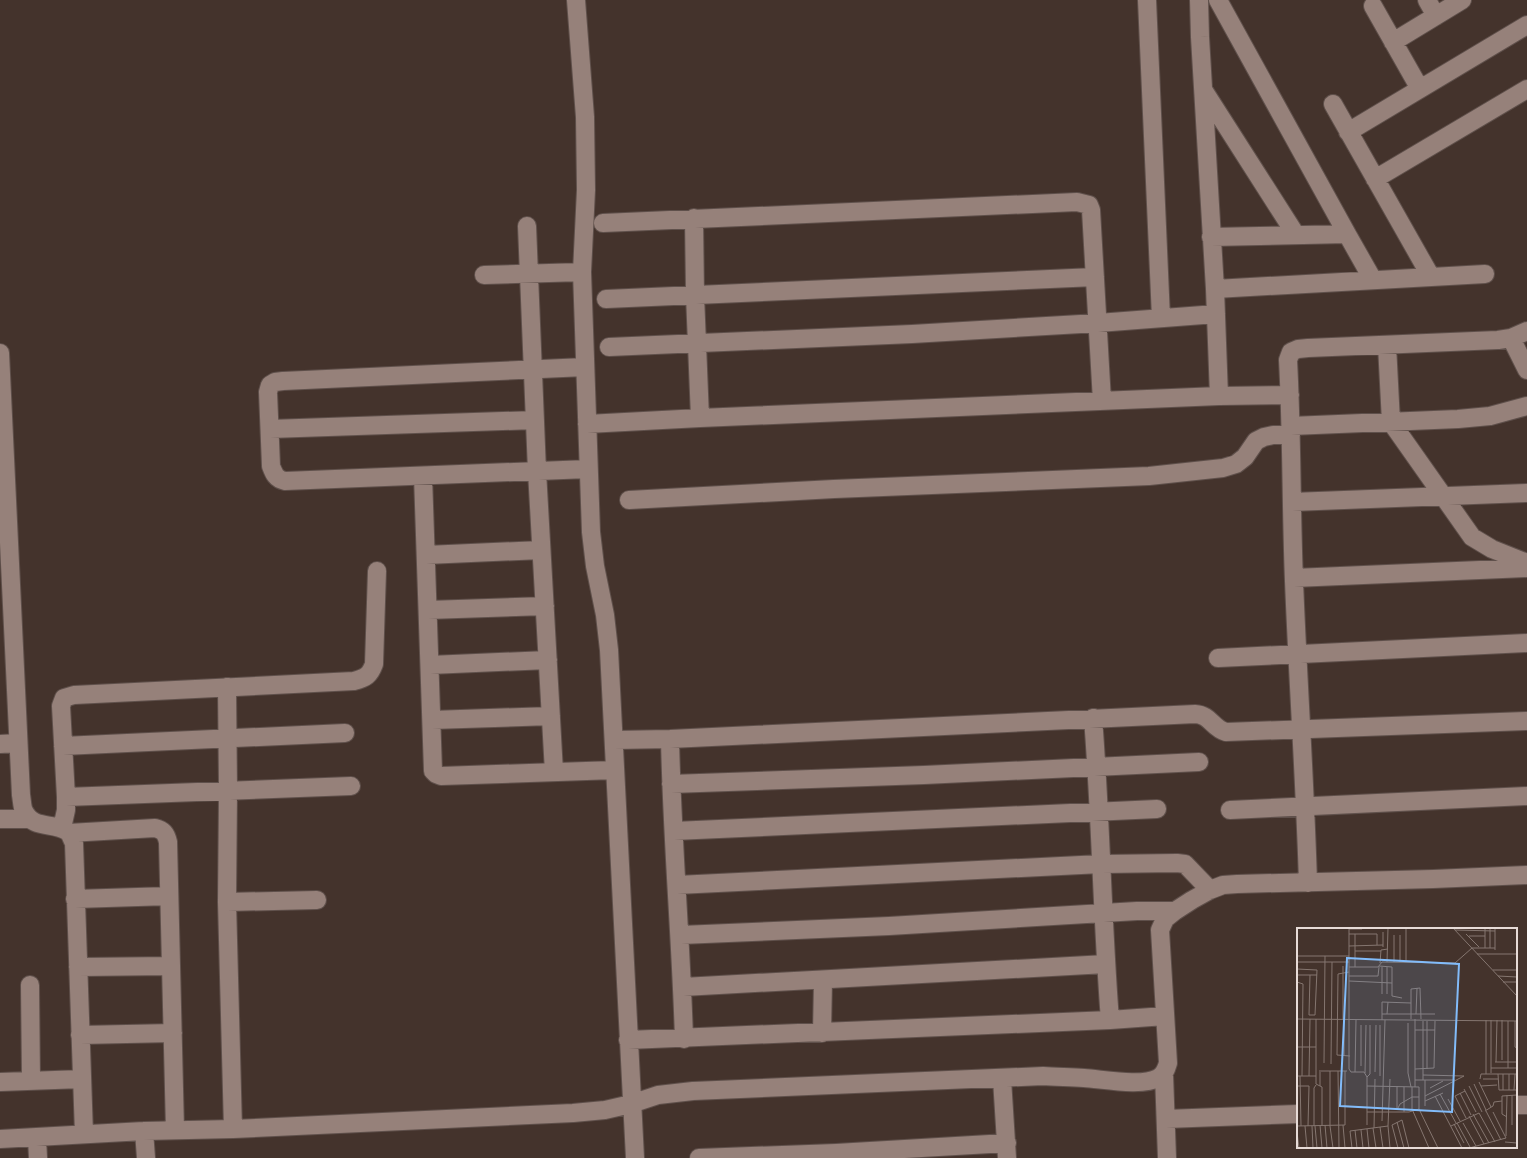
<svg xmlns="http://www.w3.org/2000/svg" width="1527" height="1158" font-family="'Golos Text',sans-serif">
	<style>
		.lines { fill: none; stroke-linecap: round; stroke-linejoin: round }
		.minor-casing { stroke: #5f504b; stroke-width: 20 }
		.minor { stroke: #96817a; stroke-width: 18 }
		.inset-road { fill: none; stroke: #857670; stroke-width: 1 }
		.view { fill: #82bcfa; fill-opacity: 0.15; stroke: #82bcfa; stroke-width: 2 }
		.inset-edge { fill: none; stroke: #e7dbd7; stroke-width: 2 }
	</style>
	<rect width="100%" height="100%" fill="#44332c"/>
	<g class="lines">
		<g class="minor-casing">
			<path id="minor" d="M576,0L585,117L586,190L582,272L591,532L595,566L605,615L609,650L635,1158
				M1147,0L1161,318
				M1199,0L1200,37L1215,289L1219,396
				M1218,0L1347,234L1373,280
				M1427,0L1436,16
				M1373,6L1420,89
				M1393,42L1462,0
				M1204,91L1296,235
				M1333,104L1431,277
				M1348,132L1527,25
				M1375,179L1527,89
				M603,223L1077,202L1089,205L1091,210L1102,401
				M527,226L537,471L554,772
				M1211,237L1347,234
				M484,275L582,272
				M1215,289L1485,274
				M606,299L1095,277
				M1511,338L1527,370
				M1387,345L1391,422L1472,537L1492,549L1527,563
				M609,347L912,334L1098,323L1216,314
				M0,353L21,795C22,800 22,807 24,811C34,831 54,821 68,832C71,835 72,840 74,843L84,1134
				M585,367L283,381L275,382L270,385L268,392L271,466C274,474 276,479 285,481L588,469
				M700,418L1219,396L1290,395
				M587,424L700,418L695,295L694,218
				M1291,426L1458,419L1490,416L1527,406
				M270,429L535,420
				M423,476L433,771L436,774L441,776L615,770
				M629,500L834,489L1149,476L1223,468L1236,464L1245,457L1256,441L1264,437L1273,435H1291
				M1292,502L1527,493
				M426,555L541,550
				M1294,578L1527,568
				M428,610L545,606
				M1218,658L1527,643
				M430,665L548,660
				M227,687L228,791L227,902L233,1129
				M1093,718C1101,819 1102,919 1110,1020
				M432,720L551,716
				M670,739C672,839 681,939 684,1039
				M614,740L670,739L1195,714C1211,715 1212,728 1226,732L1527,721
				M0,744L18,743
				M63,746L345,733
				M671,784L924,775L1199,762
				M66,797L351,786
				M1230,810L1527,796
				M0,819H29
				M62,828L66,810V797L61,706L64,698L74,695L354,681C366,678 370,675 374,664L377,571
				M674,831L1157,809
				M69,833L155,828C163,830 166,833 168,842L175,1130
				M1308,883C1305,782 1298,682 1294,581C1291,507 1292,433 1288,360L1291,352L1298,349L1308,348L1498,340L1511,338L1527,331
				M677,885L1101,864L1177,863L1185,864L1210,890
				M75,899L169,896
				M227,902L317,900
				M681,935L889,926L1137,911H1175
				M78,967L171,966
				M30,985L31,1080
				M683,987L1106,964
				M822,1033L823,980
				M80,1035L173,1033
				M628,1040L1110,1020L1165,1016
				M1164,1074L1167,1158
				M1002,1079L1007,1158
				M0,1082L82,1079
				M1516,1105H1527
				M1166,1119L1298,1114
				M144,1131L146,1158
				M37,1138L38,1158
				M0,1139L144,1131L233,1129L573,1113L605,1110L631,1104L658,1095L693,1091L1043,1076C1056,1077 1070,1077 1084,1078C1102,1079 1142,1087 1158,1078C1164,1075 1166,1070 1168,1063L1160,930L1165,919L1175,911L1192,900L1210,890L1223,885L1237,884L1433,879L1527,875
				M699,1158L836,1153L1007,1143"/>
		</g>
		<use href="#minor" class="minor"/>
	</g>
	<g transform="translate(1297 928)">
		<rect width="220" height="220" fill="#44332c"/>
		<path class="inset-road" d="M156,0L220,68M52,1H65M158,2L198,3M52,6H80V17M169,6L182,19M172,8H188M52,18L86,17M86,19V4M188,20V0M193,20V0M198,22V0M58,23H84M180,26H220M0,28H52V141L54,144H67L70,149V197M52,28V0M0,34H52M90,34L91,0M97,34V7M103,34V7M109,34V0M83,35L84,22L91,21M82,38L95,39V68L105,70M52,39H81L85,34L158,35L175,20H198M58,39V6M0,41L20,42L18,87H12L13,47M196,42H220M52,44L41,46L40,127L53,128M0,47H20M52,48H81L82,39M201,48L220,49M52,53L95,55M0,54L6,56L5,148M206,54H220M85,66V39M90,66V39M85,86H138M90,86L91,74M119,86L120,60M0,91L220,93M19,91V156L25,159V197M114,91V61L123,60L124,91M118,91V102H138M46,92V38M85,92V74L114,75M126,93V152M218,93V119L220,120M111,95V145L114,159M64,97V138M0,119H19M47,128V92M205,132V92M198,134H220M199,134L200,92M27,135L28,28M34,136L35,34M194,140H220M211,140V93M118,141L137,140L138,93M130,141V93M23,142V158M24,143H50M33,143V198L36,220M41,143L42,220M58,144L59,92M78,144L79,97M68,145L69,97M194,145V92M189,146V92M201,146L202,162H220M126,147L167,148L128,168M0,148H19M3,148L4,198M12,148L13,91M83,148V97M70,149L73,146V97M93,151L91,198L93,220M183,151L184,146H220M186,151H201M118,152H158M128,152V178M182,154L194,179M177,156L189,182M0,158H12L11,198M70,158L122,159V181L141,220M172,158L185,184M184,158L200,157M115,159V181L132,220M118,159V102M133,160L146,153M167,161L179,184M206,162V146M212,162V146M217,162L218,146M168,163L158,168L169,190M163,165L174,187M143,166L159,195M138,168L165,220M151,171L163,193M128,173L146,165M100,181V158M100,182L103,176L115,169H122M188,183L196,178L197,174L205,173M189,183L204,212M70,184H112L122,181M107,184V159M176,186L192,215M172,188L187,216M210,189L205,186V168L220,167M85,193L88,92M100,194L107,220M160,195L173,219M166,195L179,218M157,196L167,215M23,197L25,220M28,197L30,220M46,197L48,220M215,197V167M0,198L48,197V143M8,198L10,220M15,198L16,220M17,198V160L19,157M18,198L20,220M154,198L182,185L198,214M83,199L86,220M76,200L79,220M77,200L78,151M70,201L72,220M58,202L60,220M64,202L66,220M0,204L2,220M209,208L210,167M208,214L220,215M55,220L53,203L91,198M101,220L95,197L105,192L112,220M172,220L209,210L196,184"/>
		<path class="view" d="M50,30L162,36L155,184L43,178Z"/>
		<rect width="220" height="220" class="inset-edge"/>
	</g>
</svg>
